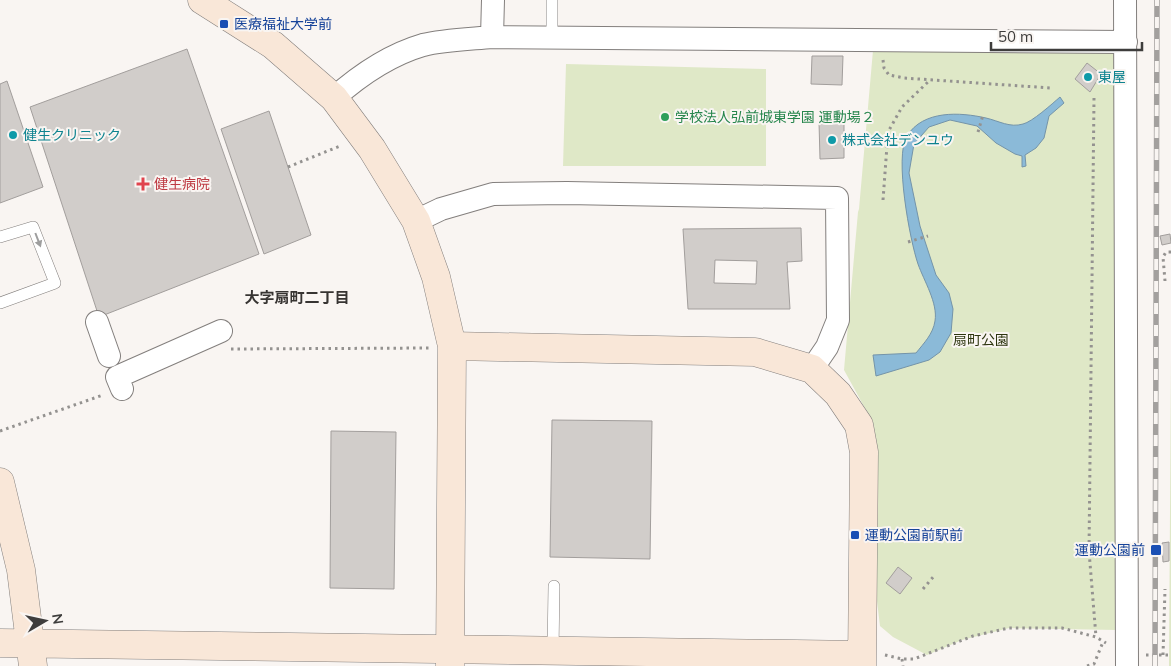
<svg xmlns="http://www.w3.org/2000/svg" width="1171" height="666" font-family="Mulish,'Noto Sans JP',sans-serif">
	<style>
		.green { fill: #dfe8c7 }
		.water { fill: #8bbad8; stroke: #7494a9 }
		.building { fill: #d1cdca; stroke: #a29e9c; fill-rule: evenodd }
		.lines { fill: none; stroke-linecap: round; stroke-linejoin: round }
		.lane-casing { stroke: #837f7d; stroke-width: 12 }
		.street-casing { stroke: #837f7d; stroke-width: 24 }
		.secondary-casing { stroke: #837f7d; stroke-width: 29 }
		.path { stroke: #949290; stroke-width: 3; stroke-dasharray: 2.5 4; stroke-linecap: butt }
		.lane { stroke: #fff; stroke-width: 11 }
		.street { stroke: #fff; stroke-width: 22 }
		.secondary { stroke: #f9e7d8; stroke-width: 28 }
		.rail-casing { stroke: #a3a09e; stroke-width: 5.5 }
		.rail { stroke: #f9f5f2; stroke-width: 4; stroke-dasharray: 11; stroke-linecap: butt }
		.oneway { fill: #9e9e9e }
		.transit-dot { fill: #1a4fb4; stroke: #f9f5f2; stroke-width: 2 }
		.culture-dot { fill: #0f9aa8; stroke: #f9f5f2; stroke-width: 2 }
		.leisure-dot { fill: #2e9e5b; stroke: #f9f5f2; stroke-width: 2 }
		.health-dot { fill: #e0444e; stroke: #f9f5f2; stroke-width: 2 }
		.labels { text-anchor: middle; stroke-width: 4; stroke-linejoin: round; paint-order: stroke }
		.transit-label { font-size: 14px; fill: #164399; stroke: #f9f5f2; text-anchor: start }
		.culture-label { font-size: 14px; fill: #0d838f; stroke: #f9f5f2; text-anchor: start }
		.leisure-label { font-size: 14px; fill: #27864d; stroke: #f9f5f2; text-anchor: start }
		.health-label { font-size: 14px; fill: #be3a42; stroke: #f9f5f2; text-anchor: start }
		.park-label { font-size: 14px; fill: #2d350f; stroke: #f9f5f2 }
		.neighbourhood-label { font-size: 15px; font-weight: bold; fill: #373432; stroke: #f9f5f2 }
	</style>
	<rect width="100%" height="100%" fill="#f9f5f2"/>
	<path class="green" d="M874,39L1117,52V630L1009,628L962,640L927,655L893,637L880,626L873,568L877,504L873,423L844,370L858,212L859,209Z
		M566,64L766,69V166H563Z
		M1171,357V666H1169Z"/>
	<path class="water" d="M1060,97L1064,103L1049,116L1044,138L1036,148L1025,155L1026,166L1022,167V156L1015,154L996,143L977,126L950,120L929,127L914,144L909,173L920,226L936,275L949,293L953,309L951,333L940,352L929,360L876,376L873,355L916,353C924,343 933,334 935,321C938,303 924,281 918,264C910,241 894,156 907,136C923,110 960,112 986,118C999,121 1010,128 1023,124C1032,122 1052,104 1060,97Z"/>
	<path class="building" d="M187,49L259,254L99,317L30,107Z
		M812,56H843L842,85L811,84Z
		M1087,63L1101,74L1090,92L1075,79Z
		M7,81L43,187L0,203V84Z
		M269,111L311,235L264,254L221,129Z
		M819,122H844V158L820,159Z
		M801,228L802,261L787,262L790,309H688L683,229ZM715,260L757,261L756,284L714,283Z
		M1170,234L1171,243L1162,245L1160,236Z
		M552,420L652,421L650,559L550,557Z
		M331,431L396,432L394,589L330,588Z
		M1169,542V561L1163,562L1162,543Z
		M898,567L912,578L900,594L886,583Z"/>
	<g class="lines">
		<g class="lane-casing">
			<path id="lane" d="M552,37V0
				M0,237L33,227L55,283L0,303
				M553,651L554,586"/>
		</g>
		<g class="street-casing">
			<path id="street" d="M1125,0L1127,666
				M492,37L493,0
				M334,98C361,74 389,55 423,45C443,40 471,39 492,37L1126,42
				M416,221L441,209L493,194L567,193L837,198L838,320L827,347L812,369
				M97,322L109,356
				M122,389L117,377L221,331"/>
		</g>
		<g class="secondary-casing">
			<path id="secondary" d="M202,0L273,45L334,98L372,149L416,221L436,277L452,346L450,666
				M452,346L755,352L812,369L838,394L859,425L864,452L862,666
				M0,482L21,570L33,666
				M0,643L862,655"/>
		</g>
		<path class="path" d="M883,60L884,68L889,75L904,78L1051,88
			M1094,98L1089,551L1096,637
			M978,132L983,115
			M288,167L340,146
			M883,200L888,132L902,107L930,80
			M908,242L928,236
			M1165,281L1163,257L1166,252H1171
			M231,349L430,348
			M0,431L103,395
			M923,589L934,576
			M885,655L902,659H914L973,636L1009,628H1062L1096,637L1106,643
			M1146,655H1171
			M1163,655L1165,589
			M902,659L903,666
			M1087,666L1094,664L1103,642"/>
		<use href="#lane" class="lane"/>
		<use href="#street" class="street"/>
		<use href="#secondary" class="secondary"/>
		<g class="rail-casing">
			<path id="rail" d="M1155,666L1157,0"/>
		</g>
		<use href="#rail" class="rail"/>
	</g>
	<defs><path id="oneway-solid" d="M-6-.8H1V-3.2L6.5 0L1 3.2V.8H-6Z" transform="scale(1.25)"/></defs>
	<use class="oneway" href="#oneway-solid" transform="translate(38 240) rotate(69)"/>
	<g class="transit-dot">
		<rect x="219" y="19" width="10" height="10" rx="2.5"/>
		<rect x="850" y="530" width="10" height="10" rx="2.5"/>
		<rect x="1150" y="544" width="12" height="12" rx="2.5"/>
	</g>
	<g class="culture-dot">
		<circle cx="1088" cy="77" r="5"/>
		<circle cx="13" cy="135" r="5"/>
		<circle cx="832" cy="140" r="5"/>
	</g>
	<circle class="leisure-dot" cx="665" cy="117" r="5"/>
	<path class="health-dot" d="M140.5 176.5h5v5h5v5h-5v5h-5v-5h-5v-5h5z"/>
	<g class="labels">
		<g class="transit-label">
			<text x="234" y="29">医療福祉大学前</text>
			<text x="865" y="540">運動公園前駅前</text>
			<text x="1145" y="555" text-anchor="end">運動公園前</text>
		</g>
		<g class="culture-label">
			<text x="1098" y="82">東屋</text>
			<text x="23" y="140">健生クリニック</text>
			<text x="842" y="145">株式会社デンユウ</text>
		</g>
		<g class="leisure-label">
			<text x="675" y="122">学校法人弘前城東学園 運動場２</text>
		</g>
		<g class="health-label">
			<text x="154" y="189">健生病院</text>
		</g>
		<g class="park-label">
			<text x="981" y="345">扇町公園</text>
		</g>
		<g class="neighbourhood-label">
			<text x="297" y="303">大字扇町二丁目</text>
		</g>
	</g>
	<g transform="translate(45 621) rotate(81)" stroke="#f9f5f2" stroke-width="4" paint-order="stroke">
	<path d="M0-4L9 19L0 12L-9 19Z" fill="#3e3d3c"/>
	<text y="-8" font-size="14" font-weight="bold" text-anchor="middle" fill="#3e3d3c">N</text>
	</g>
	<path d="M991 42v8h151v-8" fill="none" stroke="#3e3d3c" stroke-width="2.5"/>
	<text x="998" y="42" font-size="15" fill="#3e3d3c" stroke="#f9f5f2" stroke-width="4" paint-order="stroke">50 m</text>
</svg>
